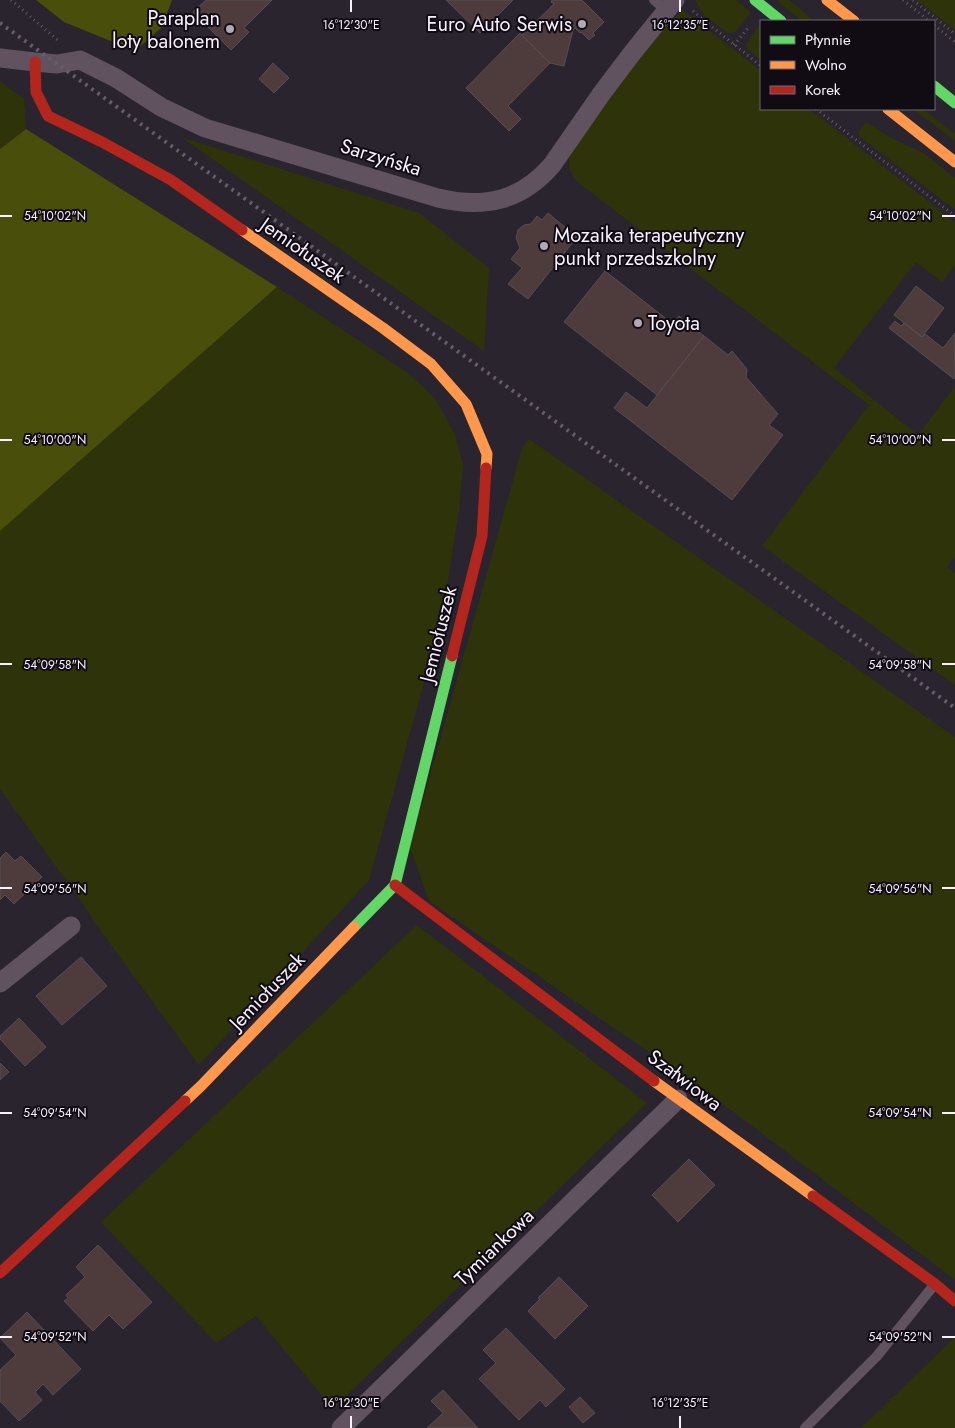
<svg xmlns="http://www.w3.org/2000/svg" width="955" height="1428" font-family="Jost,sans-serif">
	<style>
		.green { fill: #2f3309 }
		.forest { fill: #494e0a }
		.building { fill: #4e3c3d; stroke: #554e52 }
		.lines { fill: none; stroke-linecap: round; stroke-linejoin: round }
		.path { stroke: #665a64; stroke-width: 3; stroke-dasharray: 1 4; stroke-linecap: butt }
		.lane { stroke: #60525e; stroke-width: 10 }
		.street { stroke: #60525e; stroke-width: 19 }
		.fast { stroke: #63d668; stroke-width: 11 }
		.slow { stroke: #ff974d; stroke-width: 11 }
		.jam { stroke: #b3261e; stroke-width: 11 }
		.rail { stroke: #675e68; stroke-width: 4; stroke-dasharray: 2.5 5; stroke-linecap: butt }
		.ticks { fill: none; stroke: #f8f1fd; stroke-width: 2 }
		.poi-dot { fill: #b0a9b5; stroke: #110c14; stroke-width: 2 }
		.labels { text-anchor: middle; stroke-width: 4; stroke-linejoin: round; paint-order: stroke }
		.poi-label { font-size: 20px; fill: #f8f1fd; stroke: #110c14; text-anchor: end }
		.street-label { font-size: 20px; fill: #f8f1fd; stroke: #110c14 }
		.ticks-label { font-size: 12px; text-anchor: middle; fill: #f8f1fd; stroke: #110c14; stroke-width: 4; stroke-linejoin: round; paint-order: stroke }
	</style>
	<rect width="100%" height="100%" fill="#2a242e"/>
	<path class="green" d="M695,0H736L751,13L735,32L728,33L705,16Z
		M779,0H789L815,21H802L778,2Z
		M917,0H955V30Z
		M683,10L761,71V109H809L955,222V265L942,282L916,262L834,368L918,435L955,386V557L947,567L955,573V685L762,546L869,405L580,184C570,175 567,165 570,153C572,145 583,134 588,127C616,86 646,45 683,10Z
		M761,23V60L747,49L746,44Z
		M0,81L24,99L26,129L0,149Z
		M913,109H923L955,134V141Z
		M866,122L886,135L925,154L955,178V210L859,136V131Z
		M181,137L419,213L489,268L484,351Z
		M277,287L409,374L435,398L455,434L463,465L459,510L442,618L369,880L199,1065L103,934L81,901L0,789V531Z
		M529,439L955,737V1280L706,1091L429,901L410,847L522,448Z
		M417,925L647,1103L333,1409L256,1316L216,1343L101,1222Z
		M955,1337V1428H861Z"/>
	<path class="forest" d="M36,0H172L162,27L135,51L64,22Z
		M26,129L277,287L0,531V149Z"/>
	<path class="building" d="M206,0H272L244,28L249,32L231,50L193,12Z
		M446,0H513L480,33Z
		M552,0H582L604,22L593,33L595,35L589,40L581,32L580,33L575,28L573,30L564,66L550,63L522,35L554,4L551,2Z
		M520,33L550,63L508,106L521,119L509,131L466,88Z
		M273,63L289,78L274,93L259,79Z
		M548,213L577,237L528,299L508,284L522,268L511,259L520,248L516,238L518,230L524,225L531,224L537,216L542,220Z
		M605,271L673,324L679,316L704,336L657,395L564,322Z
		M916,286L944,308L922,337L894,315Z
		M895,321L901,326L904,323L922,337L925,334L943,348L955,333L954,379L889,328Z
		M704,336L728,355L732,351L746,368L747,370L746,377L778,414L769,425L783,435L732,500L614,408L626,392L647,408Z
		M6,852L15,861L21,856L42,877L14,904L5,895L0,900V858Z
		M81,957L107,986L62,1025L36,996Z
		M19,1018L46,1047L25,1066L0,1039V1036Z
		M0,1063L9,1072L0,1080Z
		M689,1159L715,1185L678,1222L652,1195Z
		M98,1245L152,1302L123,1329L109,1315L93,1331L64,1301L68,1298L66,1295L85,1277L76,1267Z
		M559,1277L588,1306L555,1339L528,1311L540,1299L538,1298Z
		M27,1312L81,1369L53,1395L43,1384L35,1392L42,1400L19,1421L0,1401V1370L16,1355L0,1338Z
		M506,1328L565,1389L546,1407L540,1400L519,1420L479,1379L496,1363L483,1350Z
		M443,1390L478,1428H427L443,1413L431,1401Z
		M580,1397L595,1413L583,1423L569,1407Z"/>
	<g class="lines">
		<path class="path" d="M11,0L60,42
			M903,0L929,21
			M913,0L955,34
			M693,11L701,18L761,66
			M934,25L955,42
			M734,45L748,28
			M816,109L955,216"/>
		<path class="lane" d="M654,0L667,11
			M805,1428L877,1356L934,1285"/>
		<path class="street" d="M0,58L35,62L57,64L80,60L116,78L161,107L205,128L438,198C484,209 521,201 552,165L602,93L633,52L675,0
			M0,983L71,926
			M341,1428L678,1099"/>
		<path class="fast" d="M755,0L781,21
			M934,86L955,103
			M354,927L395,885L452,656"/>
		<path class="slow" d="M827,0L854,21
			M888,109L955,162
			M242,230L383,328L431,364L466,404L487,454L486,468
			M654,1081L813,1196
			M185,1101L201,1086L354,927"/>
		<path class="jam" d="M35,62L36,92L48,116L102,142L171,180L242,230
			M452,656L482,536L486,468
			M395,885L654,1081
			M813,1196L935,1284L955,1301
			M0,1273L185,1101"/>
		<path class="rail" d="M0,23L955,708"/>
	</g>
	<path class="ticks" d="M351,0V12M680,0V12M0,216H12M942,216H955M0,440H12M942,440H955M0,664H12M942,664H955M0,888H12M942,888H955M0,1113H12M942,1113H955M0,1337H12M942,1337H955M351,1416V1428M680,1416V1428"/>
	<g class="poi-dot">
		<circle cx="582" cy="24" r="5"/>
		<circle cx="230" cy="29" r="5"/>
		<circle cx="544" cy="246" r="5"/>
		<circle cx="638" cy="323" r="5"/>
	</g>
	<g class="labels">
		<g class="poi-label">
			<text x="220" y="25">Paraplan<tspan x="220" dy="23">loty balonem</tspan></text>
			<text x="572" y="31">Euro Auto Serwis</text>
			<text x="554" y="242" text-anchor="start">Mozaika terapeutyczny<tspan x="554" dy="23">punkt przedszkolny</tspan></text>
			<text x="648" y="330" text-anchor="start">Toyota</text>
		</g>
		<g class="street-label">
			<text transform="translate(381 157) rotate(17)" y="7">Sarzyńska</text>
			<text transform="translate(303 250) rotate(35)" y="7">Jemiołuszek</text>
			<text transform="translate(438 634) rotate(-76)" y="7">Jemiołuszek</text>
			<text transform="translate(267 991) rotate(-46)" y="7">Jemiołuszek</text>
			<text transform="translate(685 1080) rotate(37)" y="7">Szałwiowa</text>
			<text transform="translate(494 1247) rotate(-44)" y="7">Tymiankowa</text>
		</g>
	</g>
	<g class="ticks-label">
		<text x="351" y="29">16°12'30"E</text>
		<text x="680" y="29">16°12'35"E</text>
		<text x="55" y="220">54°10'02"N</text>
		<text x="900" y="220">54°10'02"N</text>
		<text x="55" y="444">54°10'00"N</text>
		<text x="900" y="444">54°10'00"N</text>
		<text x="55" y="669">54°09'58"N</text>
		<text x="900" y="669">54°09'58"N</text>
		<text x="55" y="893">54°09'56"N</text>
		<text x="900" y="893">54°09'56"N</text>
		<text x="55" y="1117">54°09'54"N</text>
		<text x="900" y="1117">54°09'54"N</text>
		<text x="55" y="1341">54°09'52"N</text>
		<text x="900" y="1341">54°09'52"N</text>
		<text x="351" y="1407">16°12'30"E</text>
		<text x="680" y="1407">16°12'35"E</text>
	</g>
	<rect x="760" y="20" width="175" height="90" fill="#110c14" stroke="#6d6871"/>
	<rect x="770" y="36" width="25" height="8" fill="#63d668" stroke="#6d6871"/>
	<text x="805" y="45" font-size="15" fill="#f8f1fd">Płynnie</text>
	<rect x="770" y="61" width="25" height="8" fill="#ff974d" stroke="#6d6871"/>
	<text x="805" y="70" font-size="15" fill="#f8f1fd">Wolno</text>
	<rect x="770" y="86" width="25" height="8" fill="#b3261e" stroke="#6d6871"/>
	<text x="805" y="95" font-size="15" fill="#f8f1fd">Korek</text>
</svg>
